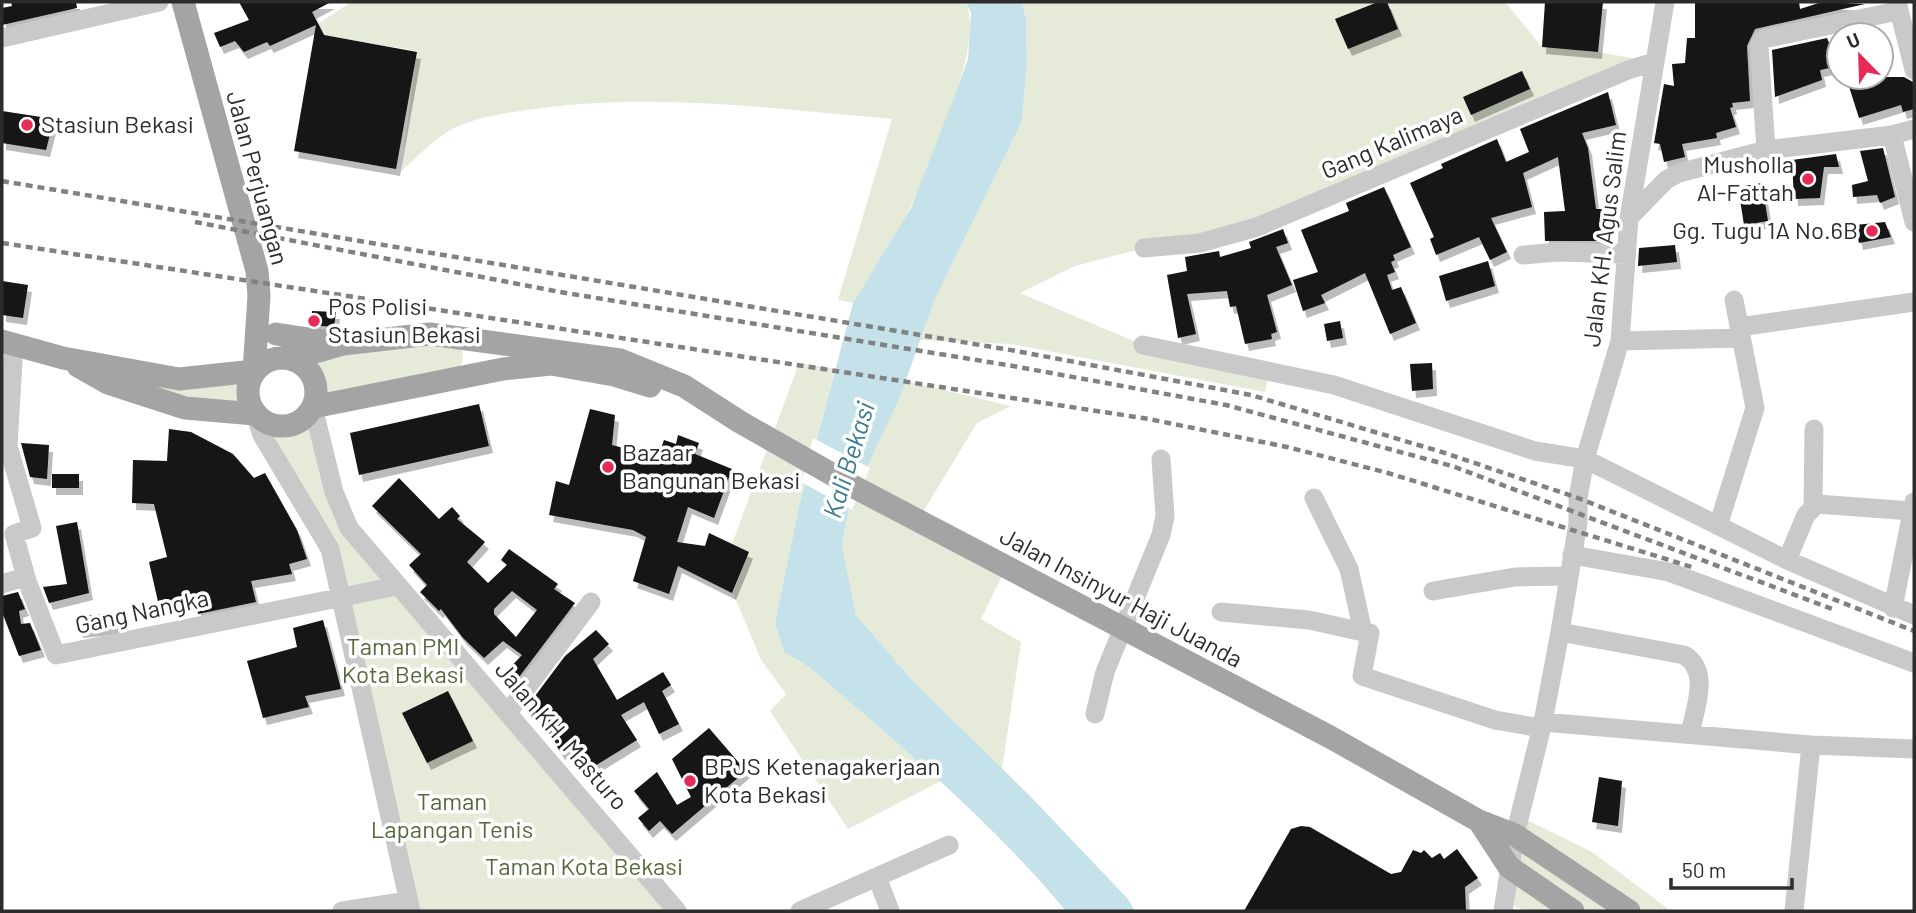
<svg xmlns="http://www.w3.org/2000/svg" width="1916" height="913" font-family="Barlow,sans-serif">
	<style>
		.green { fill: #e5ead9; fill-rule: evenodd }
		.water { fill: #c5e2eb }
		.pier { fill: #fff }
		.building { fill: #131313; fill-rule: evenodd; filter: url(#shadow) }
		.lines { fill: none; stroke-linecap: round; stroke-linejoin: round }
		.minor { stroke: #c9c9c9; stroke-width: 19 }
		.major { stroke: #a4a4a4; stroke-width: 23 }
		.rail { stroke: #818181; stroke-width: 4.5; stroke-dasharray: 7 5; stroke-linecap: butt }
		.poi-dot { fill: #e52c57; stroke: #fff; stroke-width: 2.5 }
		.labels { text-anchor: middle; stroke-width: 7; stroke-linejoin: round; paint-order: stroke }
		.poi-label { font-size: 24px; fill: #2c2c2c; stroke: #fff; text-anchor: start }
		.street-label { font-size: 24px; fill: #2c2c2c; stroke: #fff }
		.park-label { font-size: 24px; fill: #56683a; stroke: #fff }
		.water-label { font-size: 26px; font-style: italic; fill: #3b7b8e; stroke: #fff }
	</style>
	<defs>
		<filter id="shadow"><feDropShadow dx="4" dy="7" stdDeviation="0" flood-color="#0004"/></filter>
	</defs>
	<rect width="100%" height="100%" fill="#fff"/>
	<path class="green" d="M351,2H966C985,43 931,164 911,206C896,240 872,271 853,303L838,300L892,119C775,109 659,93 542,108C512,112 482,115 454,128C433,139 419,156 401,171L417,51L315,34L318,24Z
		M1022,2H1505L1542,47L1598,52L1654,62L1257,227L1144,248L1075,266L1020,293L1143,345L1270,370L1265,392L1011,344L920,340L934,301L1022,121L1027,65L1026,18Z
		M455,338L463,353L461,370L313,407L342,514L677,911H411L343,597L255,415L185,408L125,369L249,381C243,405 262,432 289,425C322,417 323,379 299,362ZM448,691L472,741L427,763L402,713Z
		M799,363L835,369L799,506L775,623L784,652L809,667L941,781L848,829L770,711L786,694L761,660L733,593L749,552L732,544Z
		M906,381L1011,406L977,423L918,520L1006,568L981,619L1021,642L1002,769L914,682L856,615L846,575L842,546L850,502Z
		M1519,816L1592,852L1671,911H1525L1504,901Z"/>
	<path class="water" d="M966,2H1022L1026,18L1027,65L1022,121L934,301L900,397L850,502L842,546L856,615L914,682L1032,798L1128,899L1135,911H1066C990,819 899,745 809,667L784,652L775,623L799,506L853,303L911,208L957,90L968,59L971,13Z"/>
	<path class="pier" d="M813,438L870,468L852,510L801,482Z"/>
	<path class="building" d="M11,2H76L77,8L2,25V8L12,6Z
		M239,2H331L312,12L324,35L417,52L396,169L294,151L316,25L270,46L267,42L244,52L235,41L220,47L214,33L249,20Z
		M1378,2H1387L1398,29L1348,49L1335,19Z
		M1545,2H1603L1598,52L1542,47Z
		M1695,2H1799L1800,9L1822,2L1865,4L1755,29L1747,46L1750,101L1732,103L1733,107L1730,108L1736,127L1716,133L1717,138L1682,144L1685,157L1664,162L1660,144L1654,143L1664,84L1674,86L1672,64L1685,63L1687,38H1695Z
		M1827,38L1839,66L1820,70L1822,80L1775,97L1772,50Z
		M1522,71L1530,89L1471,115L1463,97Z
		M1846,77H1904L1913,82L1914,109L1903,112L1901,105L1859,118Z
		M1608,92L1616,125L1582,133L1588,148L1596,209H1604L1605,241H1545L1544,212L1565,211L1558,157L1523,173L1532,207L1491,218L1507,252L1490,260L1479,237L1436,255L1430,239L1434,237L1410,183L1443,168L1441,164L1497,139L1506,162L1529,152L1520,129Z
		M2,111L54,119L46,150L2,143Z
		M1883,148L1895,197L1880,203L1877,195L1853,197L1852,185L1868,181L1860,151Z
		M1836,154L1839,167H1824L1820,198L1794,199L1792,160Z
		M1762,183L1768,221L1744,225L1738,187Z
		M1384,187L1411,247L1393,255L1395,260L1391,262L1395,272L1387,275L1392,290L1401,287L1416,323L1390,334L1365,273L1321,295L1325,303L1303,311L1293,280L1318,272L1301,230L1349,211L1346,203Z
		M1885,222L1891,237L1859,243L1855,225Z
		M1283,229L1288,243L1276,247L1292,285L1267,295L1277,332L1271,334L1272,339L1245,344L1236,306L1230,307L1227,291L1187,294L1196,334L1178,338L1167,275L1187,271L1185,257L1219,251L1220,257L1251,248L1249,242Z
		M1675,245L1677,262L1638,266L1639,248Z
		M1488,261L1495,286L1446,301L1439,276Z
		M2,281L28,285L23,318L2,315Z
		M312,311L336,312L334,327L311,325Z
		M1340,321L1343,338L1327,341L1324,324Z
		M1432,363L1433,389L1412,391L1410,364Z
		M479,404L489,446L359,475L350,433Z
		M590,409L615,415L612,445L658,457L664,440L676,444L678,435L699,443L695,454L732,469L714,518L688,507L677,542L705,546L709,533L749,552L732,593L678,566L669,594L633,581L646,537L633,530L549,515L556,481L569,485Z
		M169,429L191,432L233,454L254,478L265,473L297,530L307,559L289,564L292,574L251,581L256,602L198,614L195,599L159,606L149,562L167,557L154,504L132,503L133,460L167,461Z
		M21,443L49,445L47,479L30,477Z
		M52,474H79V488H52Z
		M399,478L439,519L452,507L460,516L457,519L485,542L467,562L488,583L507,565L501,560L509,549L558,584L554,589L575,603L516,681L506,672L522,655L503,641L484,658L463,638L441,609L439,611L420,592L427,585L409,565L421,554L372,506ZM512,591L537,610L516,637L494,614V609Z
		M77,522L89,593L49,603L43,587L67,584L56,526Z
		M18,592L25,609L19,611L21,624L30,623L41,650L19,656L2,612V596Z
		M112,613L116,627L79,631L76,617Z
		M323,620L341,689L305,696L309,707L263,718L247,661L297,647L293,628Z
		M596,630L609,644L593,659L617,700L663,672L671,685L662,691L679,724L659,734L644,702L621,715L637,740L590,769L575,745L561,753L536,712L532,715L526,708L565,656Z
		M448,691L473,741L427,763L402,713Z
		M709,728L746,771L672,834L660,821L649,831L638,818L649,809L634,791L657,772L677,805L691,797L672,759Z
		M1599,777L1622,781L1618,826L1592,822Z
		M1301,826L1310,827L1391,874L1401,872L1413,850L1421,853L1424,850L1432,858L1440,853L1444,859L1457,849L1478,878L1465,887L1466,911H1244L1291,829Z"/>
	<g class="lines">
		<path class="minor" d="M1897,2L1914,70
			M2,38L159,2
			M1892,135L1914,222
			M1766,150L1759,46L1763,39L1898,11
			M1630,217L1666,180L1679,173L1766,150L1892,135L1914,129
			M1144,248L1200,243L1257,227L1628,70L1654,62
			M1523,255L1558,252L1626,254
			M1739,327L1914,302
			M1620,341L1741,338
			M14,344L8,446L32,528L14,534L27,581L56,655L397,586
			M1143,345L1334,385L1535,451L1585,459L1787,560L1914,615
			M313,407L334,492L349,528L677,911
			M255,414L262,435L330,549L411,911
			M1314,498L1349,569L1363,632L1370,633L1362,676L1495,720L1541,728
			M1813,506L1814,429
			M1718,526L1755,408L1734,300
			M1572,555L1669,572L1914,663
			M1787,560L1806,515L1817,504L1912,511
			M2,584L18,579L27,581
			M1433,591L1515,577L1568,576
			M1893,608L1914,502
			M1221,612L1309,620L1363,632
			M1560,632L1684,655C1711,671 1695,708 1690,734
			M509,711L591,602
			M1095,714L1105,672L1161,535L1165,516L1161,459
			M1543,722L1811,745L1914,749
			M877,877L890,911
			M342,911L408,901
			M800,911L949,845
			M1503,911L1515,835L1543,722L1560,632L1578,523V498L1585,459L1620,341L1629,218L1665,2
			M1794,911L1811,745"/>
		<path class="major" d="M276,334L335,343
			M2,341L63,358L179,379L254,371L259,296L257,271L183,2
			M248 392a34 34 0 1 1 68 0a34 34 0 1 1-68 0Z
			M291,359L343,344L430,334L620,360L684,386L740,422L858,489L1330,737L1479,821L1515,835L1629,911
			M78,366L108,383L185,408L255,414
			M313,407L503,369L551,364L614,375L650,386
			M1479,821L1509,867L1573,911"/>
		<path class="rail" d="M2,181L1016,351L1251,395L1445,453L1578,498L1914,631
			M195,222L560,292L1013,366L1226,405L1452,466L1835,610
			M2,243L1149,419L1287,447L1388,473L1695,568"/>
	</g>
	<g class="poi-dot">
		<circle cx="27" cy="125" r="7"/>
		<circle cx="1808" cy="179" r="7"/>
		<circle cx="1872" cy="231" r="7"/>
		<circle cx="314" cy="321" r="7"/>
		<circle cx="608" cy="467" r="7"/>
		<circle cx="690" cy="781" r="7"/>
	</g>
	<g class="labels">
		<g class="poi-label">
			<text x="41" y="133">Stasiun Bekasi</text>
			<text x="1794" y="173" text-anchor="end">Musholla<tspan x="1794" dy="28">Al-Fattah</tspan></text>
			<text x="1858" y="239" text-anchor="end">Gg. Tugu 1A No.6B</text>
			<text x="328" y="315">Pos Polisi<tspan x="328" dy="28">Stasiun Bekasi</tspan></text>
			<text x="622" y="461">Bazaar<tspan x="622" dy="28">Bangunan Bekasi</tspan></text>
			<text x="704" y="775">BPJS Ketenagakerjaan<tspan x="704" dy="28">Kota Bekasi</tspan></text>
		</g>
		<g class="street-label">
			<text transform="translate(1392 143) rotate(-23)" y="8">Gang Kalimaya</text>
			<text transform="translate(257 178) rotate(75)" y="8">Jalan Perjuangan</text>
			<text transform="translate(1605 239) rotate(-83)" y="8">Jalan KH. Agus Salim</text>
			<text transform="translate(1121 598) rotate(28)" y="8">Jalan Insinyur Haji Juanda</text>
			<text transform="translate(142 612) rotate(-12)" y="8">Gang Nangka</text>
			<text transform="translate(561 736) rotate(49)" y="8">Jalan KH. Masturo</text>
		</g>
		<g class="park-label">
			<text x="403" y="655">Taman PMI<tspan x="403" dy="28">Kota Bekasi</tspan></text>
			<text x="452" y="810">Taman<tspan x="452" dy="28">Lapangan Tenis</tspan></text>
			<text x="584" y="875">Taman Kota Bekasi</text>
		</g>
		<g class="water-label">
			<text transform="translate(849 460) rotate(-73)" y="9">Kali Bekasi</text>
		</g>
	</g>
	<rect width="1916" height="913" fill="none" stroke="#2c2c2c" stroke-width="7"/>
	<g transform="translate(1860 56) rotate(337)"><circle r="33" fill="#ffffff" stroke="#ababab" stroke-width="2"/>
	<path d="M0-5L12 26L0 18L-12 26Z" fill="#e52c57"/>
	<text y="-10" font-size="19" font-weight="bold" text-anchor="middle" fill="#2c2c2c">U</text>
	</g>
	<path d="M1671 878v10h121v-10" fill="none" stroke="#2c2c2c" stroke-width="3.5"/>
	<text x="1682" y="878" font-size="21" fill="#2c2c2c" stroke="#ffffff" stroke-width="5" paint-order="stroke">50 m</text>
</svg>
